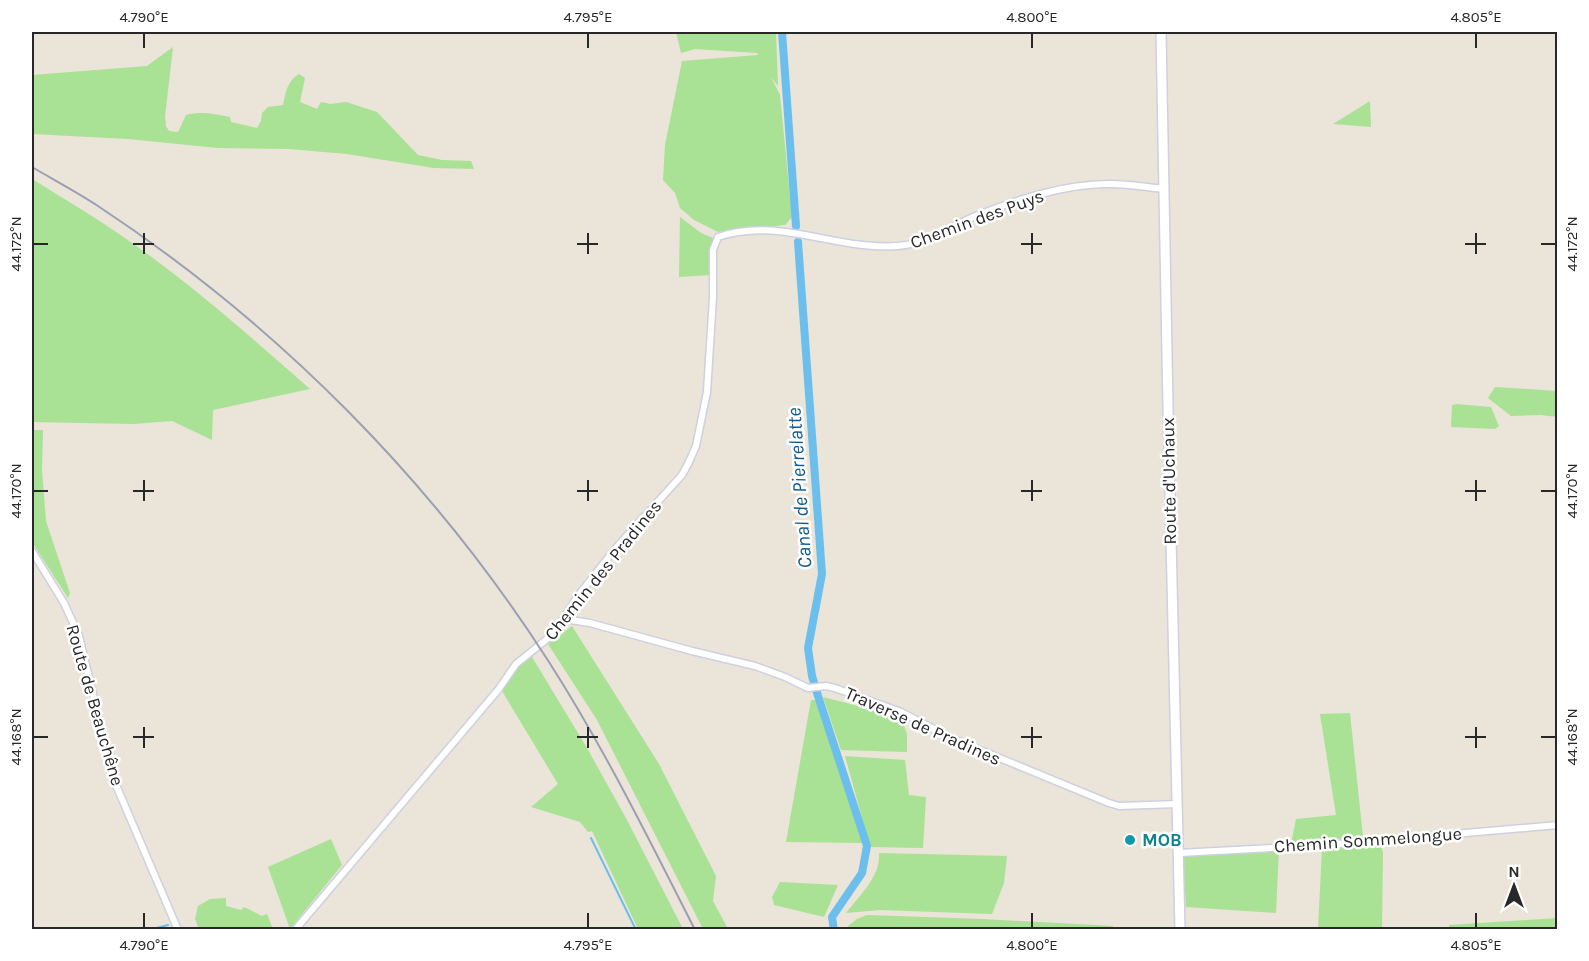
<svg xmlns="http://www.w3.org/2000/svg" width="1589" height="961" font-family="Karla,sans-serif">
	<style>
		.green { fill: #a9e195 }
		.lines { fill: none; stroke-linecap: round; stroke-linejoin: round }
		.stream { stroke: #6cbfec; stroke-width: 2 }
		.canal { stroke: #6cbfec; stroke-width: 8 }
		.street-casing { stroke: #ced0e1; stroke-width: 9 }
		.secondary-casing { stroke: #ced0e1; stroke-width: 12 }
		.street { stroke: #fff; stroke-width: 6 }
		.secondary { stroke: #fff; stroke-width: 9 }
		.rail { stroke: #9c9eb2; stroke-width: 2 }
		.ticks { fill: none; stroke: #282828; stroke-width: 2 }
		.culture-dot { fill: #0f9aa8; stroke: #fff; stroke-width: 2 }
		.labels { text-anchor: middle; stroke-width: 5; stroke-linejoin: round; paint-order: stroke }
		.street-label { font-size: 18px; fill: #282828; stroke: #fff }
		.culture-label { font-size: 18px; font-weight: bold; fill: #0d838f; stroke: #fff; text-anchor: start }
		.water-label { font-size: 20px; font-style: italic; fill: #0f5b94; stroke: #fff }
		.neatline { fill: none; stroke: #282828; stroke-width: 2 }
		.ticks-label { font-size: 15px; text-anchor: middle; fill: #282828 }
	</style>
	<rect width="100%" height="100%" fill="#eae4d9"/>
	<path class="green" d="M676,32H776L778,86L771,77L780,95L792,217L785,225L718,232L694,220L680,208L675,193L663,180L665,145L682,61L758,55L757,53L695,49L681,53Z
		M173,47L165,117L166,126L169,131L178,132L186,115C201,111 214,114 230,117L231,122L257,128L261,121L262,113L268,107L283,105C286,92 287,81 299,74L305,78L300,102L317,109L321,102L330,104L346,102L377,112L418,155L442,160L471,161L474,169L434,168L347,154L289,149L218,148L128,139L32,134V75L147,66Z
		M1370,101L1371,127L1333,124Z
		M32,179C66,200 100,220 132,243C195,287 253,339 310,389L213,410L212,440L172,421L133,424L32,422Z
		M680,217L701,233L713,238L710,253L711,275L679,277Z
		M1495,387L1557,391V417L1541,415L1511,416L1488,398Z
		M1457,404L1491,407L1499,426L1495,429L1451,427L1452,405Z
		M32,430H43L42,470L46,521L70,593L68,598L32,542Z
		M572,626L659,764L716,876L713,901L728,929H703L597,720L548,644Z
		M532,657L587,748L627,820L683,929H638L592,831L588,832L580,822L531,807L558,784L502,691L521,663Z
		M823,697L901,717L907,734V752L841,750Z
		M811,700H818L862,843L786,842Z
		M1350,713L1363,837L1295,844L1292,839L1296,819L1336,815L1320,714Z
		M845,756L905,760L909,795L926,797L923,848L870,847Z
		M331,839L342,865L290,929L268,867Z
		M1380,844L1383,852L1382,929H1318L1322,849Z
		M1279,850L1276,913L1186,907L1183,857Z
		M879,853L1007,856L1004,883L992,914L880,910L846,913C860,895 881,876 879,853Z
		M780,882L838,885L824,917L774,905L772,897Z
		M226,898V906L241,910L244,907L262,916L267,914L273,929H199L195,919L198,906L210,899Z
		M867,915L983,919L1113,926V929H849L848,926L857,919Z
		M1557,918V929H1449V925Z"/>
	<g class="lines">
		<path class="stream" d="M591,838L636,930
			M149,930L168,925"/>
		<path class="canal" d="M782,32L796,226
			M798,242L822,574L808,648L812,676L818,696L867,846L862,873L832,917L834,930"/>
		<g class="street-casing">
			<path id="street" d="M32,551L64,603L79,636L113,778L178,930
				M564,619L590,623L692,651L755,666L785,677L808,688L826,686L835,688L901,712L951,738L1109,803L1119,806L1177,804
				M1179,853L1327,845L1558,825
				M295,930L498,690L516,664L552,635L581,592L615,549L682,475L688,464L696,446L707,392L713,297V250L718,237C777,216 838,251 898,246C927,244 952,225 978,215C1019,199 1062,185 1106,184C1125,183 1145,187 1165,189"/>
		</g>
		<g class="secondary-casing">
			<path id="secondary" d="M1161,32L1168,407L1180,930"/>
		</g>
		<use href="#street" class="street"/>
		<use href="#secondary" class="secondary"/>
		<path class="rail" d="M32,167C54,180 77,192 98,206C278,325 433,481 549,662C604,748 649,839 695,930"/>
	</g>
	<path class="ticks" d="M144,33V48M588,33V48M1032,33V48M1476,33V48M144,233V254M588,233V254M1032,233V254M1476,233V254M33,244H48M133,244H154M577,244H598M1021,244H1042M1465,244H1486M1541,244H1556M144,480V501M588,480V501M1032,480V501M1476,480V501M33,491H48M133,491H154M577,491H598M1021,491H1042M1465,491H1486M1541,491H1556M144,727V748M588,727V748M1032,727V748M1476,727V748M33,737H48M133,737H154M577,737H598M1021,737H1042M1465,737H1486M1541,737H1556M144,913V928M588,913V928M1032,913V928M1476,913V928"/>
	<circle class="culture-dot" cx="1130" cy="840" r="6"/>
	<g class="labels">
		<g class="street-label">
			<text transform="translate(977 219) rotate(-20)" y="6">Chemin des Puys</text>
			<text transform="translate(1169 481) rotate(-91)" y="6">Route d'Uchaux</text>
			<text transform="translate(603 570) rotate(-51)" y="6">Chemin des Pradines</text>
			<text transform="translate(95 705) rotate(74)" y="6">Route de Beauchêne</text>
			<text transform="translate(923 726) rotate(24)" y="6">Traverse de Pradines</text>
			<text transform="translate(1368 840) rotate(-4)" y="6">Chemin Sommelongue</text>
		</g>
		<g class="culture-label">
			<text x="1142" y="846">MOB</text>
		</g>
		<g class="water-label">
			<text transform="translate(799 488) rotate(-94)" y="7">Canal de Pierrelatte</text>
		</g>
	</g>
	<rect width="1589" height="961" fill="none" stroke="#ffffff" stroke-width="66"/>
	<g transform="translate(1514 886)" stroke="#ffffff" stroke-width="4.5" paint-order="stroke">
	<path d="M0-4.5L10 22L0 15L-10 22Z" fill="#282828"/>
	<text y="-9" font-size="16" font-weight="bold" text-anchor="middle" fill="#282828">N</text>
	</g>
	<rect x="33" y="33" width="1523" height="895" class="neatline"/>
	<g class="ticks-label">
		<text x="144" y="22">4.790°E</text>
		<text x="588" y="22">4.795°E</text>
		<text x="1032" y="22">4.800°E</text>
		<text x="1476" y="22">4.805°E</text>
		<text transform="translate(16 244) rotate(-90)" y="5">44.172°N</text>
		<text transform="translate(1572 244) rotate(-90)" y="5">44.172°N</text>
		<text transform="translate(16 491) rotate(-90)" y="5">44.170°N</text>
		<text transform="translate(1572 491) rotate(-90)" y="5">44.170°N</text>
		<text transform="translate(16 737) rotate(-90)" y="5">44.168°N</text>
		<text transform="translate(1572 737) rotate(-90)" y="5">44.168°N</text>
		<text x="144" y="950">4.790°E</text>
		<text x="588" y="950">4.795°E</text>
		<text x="1032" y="950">4.800°E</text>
		<text x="1476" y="950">4.805°E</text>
	</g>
</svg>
